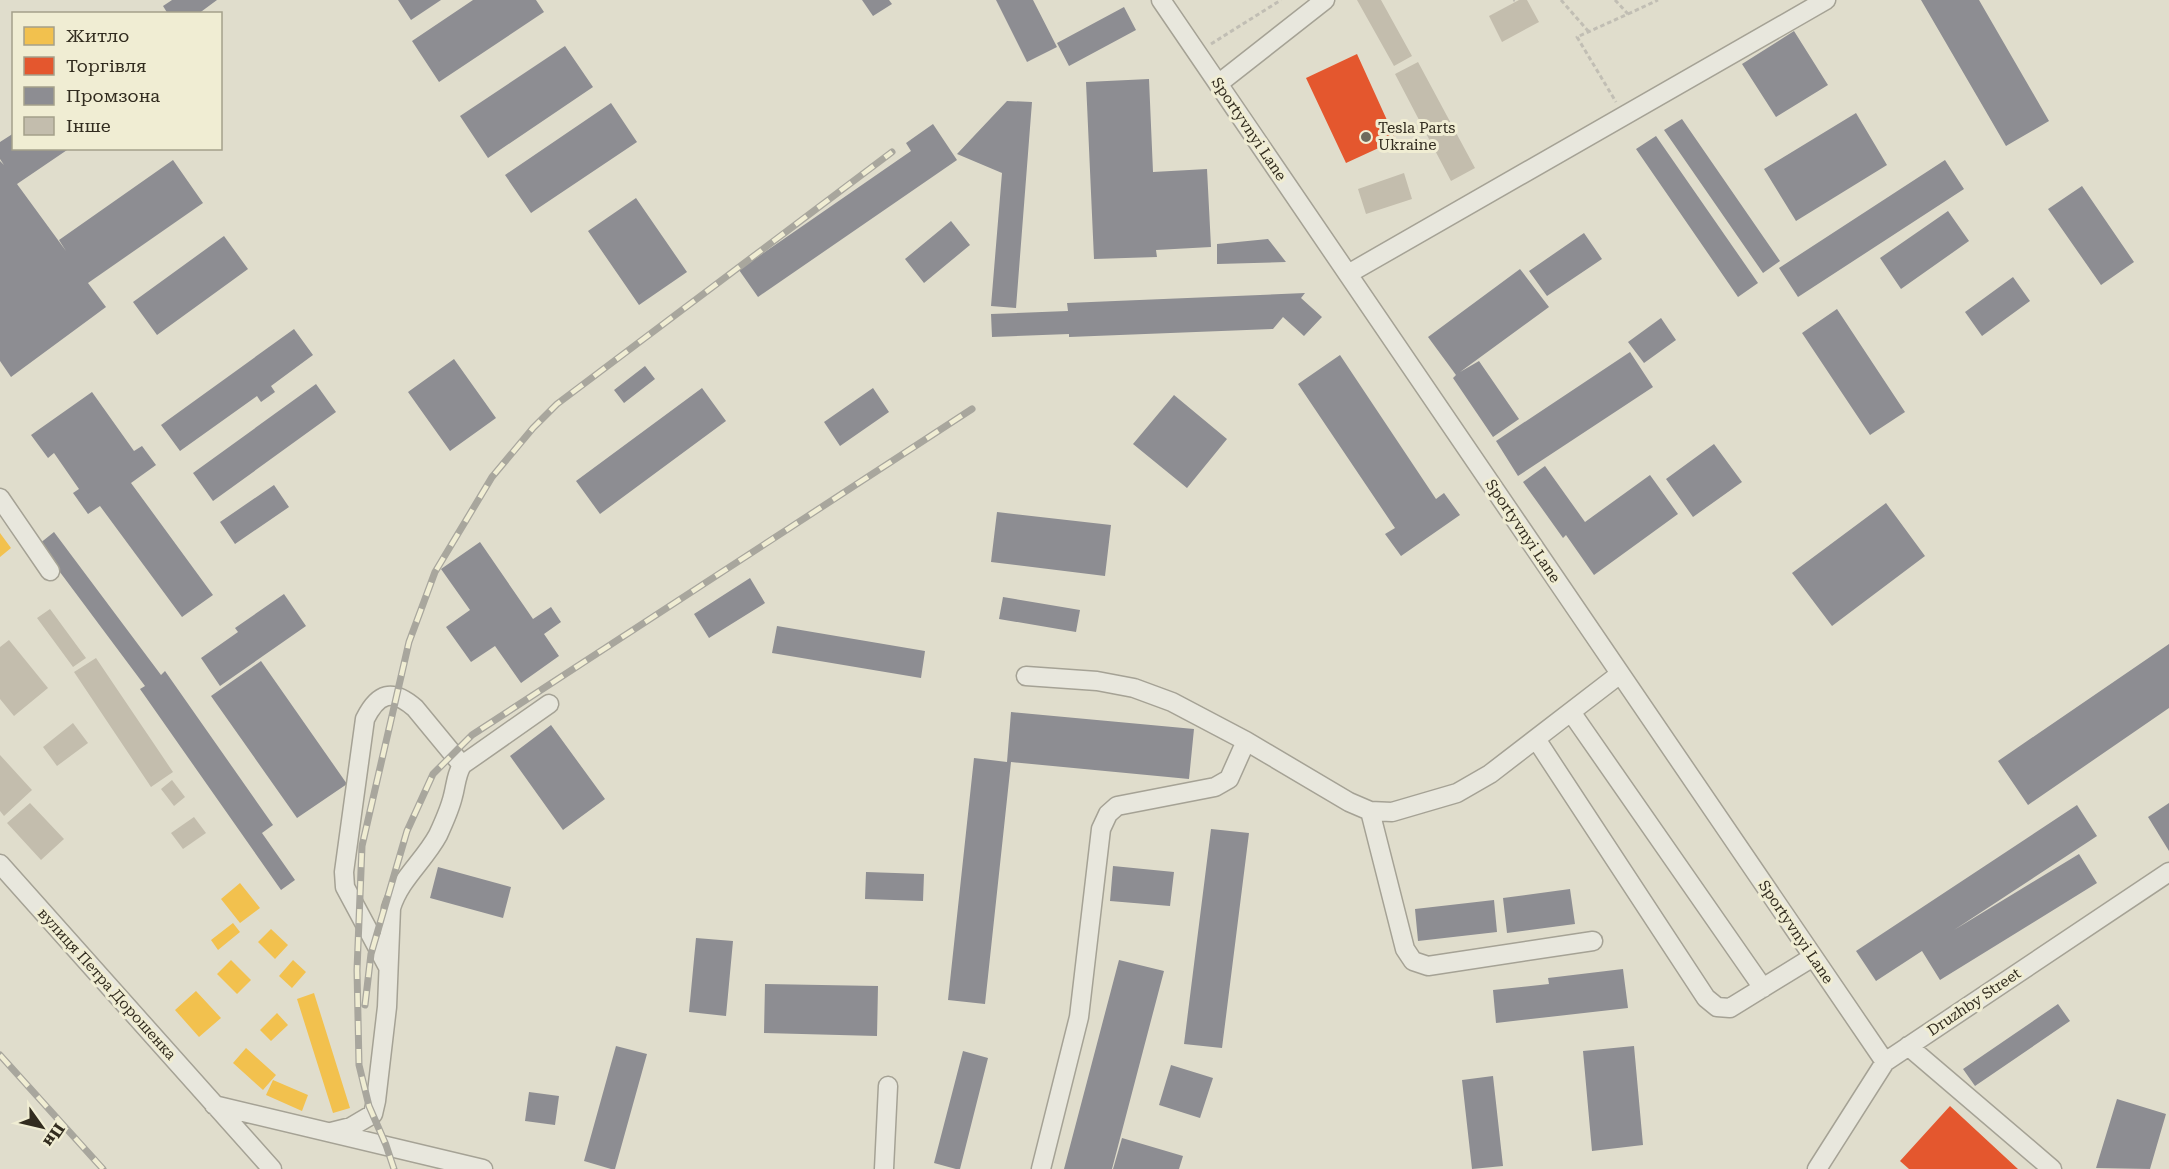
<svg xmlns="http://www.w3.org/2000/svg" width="2169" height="1169" font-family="'Roboto Serif',serif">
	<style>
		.homes { fill: #f2c14e }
		.shops { fill: #e4572e }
		.industry { fill: #8d8d92 }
		.building { fill: #c3bdad }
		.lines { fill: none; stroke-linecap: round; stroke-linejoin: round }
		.minor-casing { stroke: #a5a295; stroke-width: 21 }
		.path { stroke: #c1beb4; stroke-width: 3; stroke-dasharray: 4.5 3; stroke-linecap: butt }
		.minor { stroke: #e8e7dd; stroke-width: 18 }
		.rail-casing { stroke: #a8a69d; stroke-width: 7 }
		.rail { stroke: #f0edd3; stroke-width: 4.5; stroke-dasharray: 14; stroke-linecap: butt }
		.poi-dot { fill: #6f6a5c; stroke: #f0edd3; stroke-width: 2 }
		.labels { text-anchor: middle; stroke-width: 6; stroke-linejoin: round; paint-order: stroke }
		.poi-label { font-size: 15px; fill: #322c1f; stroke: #f0edd3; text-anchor: start }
		.street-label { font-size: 15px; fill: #322c1f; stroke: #f0edd3 }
	</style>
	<rect width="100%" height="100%" fill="#e0ddcc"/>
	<path class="homes" d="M0,533L11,548L0,557Z
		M240,883L260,908L240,923L221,899Z
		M233,923L240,932L218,950L211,940Z
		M271,929L288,945L275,959L258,942Z
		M231,960L251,980L237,994L217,974Z
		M293,960L306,972L292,988L279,976Z
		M196,991L221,1018L199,1037L175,1010Z
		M314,993L350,1108L333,1113L297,999Z
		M277,1013L288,1025L271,1041L260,1030Z
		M246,1048L276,1075L263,1090L233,1063Z
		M273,1080L308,1095L302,1111L266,1095Z"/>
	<path class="shops" d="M1357,54L1396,140L1346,163L1306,78Z
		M1950,1106L2018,1169H1909L1900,1161Z"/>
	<path class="industry" d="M172,0H217L198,14H168L163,6Z
		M398,0H441L411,20Z
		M473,0H536L544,12L439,82L412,41Z
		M862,0H889L892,4L873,16Z
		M996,0H1033L1057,47L1027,62Z
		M1921,0H1979L2049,121L2006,146Z
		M1124,7L1136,30L1069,66L1057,43Z
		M1794,31L1828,85L1776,117L1742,64Z
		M565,46L593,87L488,158L460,116Z
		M1149,79L1153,172L1207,169L1211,247L1156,250L1157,257L1094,259L1086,82Z
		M1007,101L1032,102L1016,308L991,306L1002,173L957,154Z
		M611,103L637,142L531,213L505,175Z
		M1856,113L1887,165L1796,221L1764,169Z
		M1682,119L1780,261L1763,273L1664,130Z
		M933,124L957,160L758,297L739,270L911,151L906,143Z
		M14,133V148H70L17,184L66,251L59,240L173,160L203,203L88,283L106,307L11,377L0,361V161L4,165L0,159V142Z
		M1656,136L1758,283L1738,297L1636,149Z
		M1945,160L1964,189L1798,297L1779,268Z
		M2082,186L2134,262L2101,285L2048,209Z
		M636,198L687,272L639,305L588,231Z
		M1948,211L1969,241L1901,289L1880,258Z
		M951,221L970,245L924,283L905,259Z
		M1584,233L1602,259L1547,296L1529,271Z
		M224,236L248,269L157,335L133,302Z
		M1268,239L1286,262L1217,264V244Z
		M1520,269L1549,307L1460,372L1479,361L1519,419L1493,437L1453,378L1456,375L1428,337Z
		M2013,277L2030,301L1982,336L1965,312Z
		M1305,293L1301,298L1322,317L1304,336L1283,317L1273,329L1069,337V334L992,337L991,314L1068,311L1067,303Z
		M1837,309L1905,412L1870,435L1802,333Z
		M1661,318L1676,340L1644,363L1628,342Z
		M294,329L313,355L271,386L275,392L261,402L257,396L180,451L161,425Z
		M1630,352L1653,387L1518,476L1496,441Z
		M1340,355L1436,499L1444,493L1460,515L1401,556L1385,534L1395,528L1298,384Z
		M454,359L496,418L450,451L408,392Z
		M645,366L655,379L624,403L614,390Z
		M316,384L336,412L213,501L193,473Z
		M702,388L726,421L600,514L576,481Z
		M873,388L889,412L840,446L824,422Z
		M92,392L134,451L142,446L156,465L131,483L213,595L182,617L100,506L88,514L73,493L79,489L54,453L48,458L31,435Z
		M1174,395L1227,439L1187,488L1133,444Z
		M1714,444L1742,482L1693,517L1666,479Z
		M1545,466L1585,522L1650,475L1678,514L1594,575L1566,535L1563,538L1523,482Z
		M274,485L289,507L235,544L220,522Z
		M1886,503L1925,556L1832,626L1792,573Z
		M997,512L1111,525L1105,576L991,562Z
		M54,532L161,675L165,671L273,825L262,833L295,880L281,890L140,689L145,686L39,544Z
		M480,542L533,619L551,607L561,622L544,634L559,656L521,683L495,646L471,662L446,627L470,610L441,569Z
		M750,578L765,603L709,638L694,614Z
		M284,594L306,626L220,686L201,658L238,632L235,628Z
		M1003,597L1080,610L1076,632L999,619Z
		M777,626L925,651L921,678L772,653Z
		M2169,644V708L2028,805L1998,761Z
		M261,661L347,784L297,818L211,696Z
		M1011,712L1194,729L1189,779L1011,762L985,1004L948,1000L974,758L1007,762Z
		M551,725L605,799L563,830L510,756Z
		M2169,803V851L2148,817Z
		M2077,805L2097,836L1954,930L2079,854L2097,883L1940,980L1922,951L1876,981L1856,951Z
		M1211,829L1249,833L1222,1048L1184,1044Z
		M1113,866L1174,872L1170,906L1110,901Z
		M438,867L511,887L503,918L430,898Z
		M866,872L924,874L923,901L865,899Z
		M1570,889L1575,924L1507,933L1503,898Z
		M1494,900L1497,932L1418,941L1415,909Z
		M696,938L733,941L726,1016L689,1012Z
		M1119,960L1164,971L1112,1169H1064Z
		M1623,969L1628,1008L1496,1023L1493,990L1549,984L1548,978Z
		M765,984L878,986L877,1036L764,1033Z
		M2058,1004L2070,1021L1975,1086L1963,1069Z
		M616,1046L647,1054L615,1169H611L584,1161Z
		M1634,1046L1643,1145L1592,1151L1583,1051Z
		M963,1051L988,1058L960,1169H956L934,1163Z
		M1171,1065L1213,1078L1200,1118L1159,1105Z
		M1493,1076L1503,1166L1472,1169L1462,1080Z
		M529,1092L559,1096L555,1125L525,1121Z
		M2117,1099L2166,1114L2150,1169L2096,1168Z
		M1122,1138L1183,1156L1179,1169H1113Z"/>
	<path class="building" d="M1357,0H1381L1412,56L1394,66Z
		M1519,0H1527L1539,22L1502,42L1489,16Z
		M1418,62L1475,168L1451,181L1395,74Z
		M1404,173L1412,199L1366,214L1358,189Z
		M50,609L86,658L73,667L37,618Z
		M9,640L48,688L14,716L0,699V647Z
		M96,658L173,772L151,787L74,672Z
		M73,723L88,743L57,766L43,747Z
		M0,755L32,790L4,816L0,811Z
		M172,780L185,797L174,806L161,789Z
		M30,803L64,839L41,860L7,823Z
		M194,817L206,833L183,849L171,833Z"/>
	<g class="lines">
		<g class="minor-casing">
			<path id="minor" d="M1161,0L1885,1062
				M1218,84L1325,0
				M1348,274L1826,0
				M0,498L50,571
				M1026,676L1097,681L1134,688L1172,702L1246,741L1349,802L1370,811L1392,812L1457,793L1490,774L1620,674
				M1571,712L1763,988
				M1536,739L1706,998L1717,1007L1730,1008L1813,957
				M1370,811L1405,949L1413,961L1428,966L1593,941
				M0,864L272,1169
				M388,967L345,887L344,872L365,719C378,693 392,688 415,708L462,765
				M1908,1046L2052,1169
				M214,1105L483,1169
				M331,1132L351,1127L373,1114L376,1101L387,1007L391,908C400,879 424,861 438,835C444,822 450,809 453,796C456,785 456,775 462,765L549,704
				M884,1169L888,1086
				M1041,1169L1079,1017L1101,829L1108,814L1117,806L1215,787L1229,779L1246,741
				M1817,1169L1885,1062L2169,872"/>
		</g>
		<path class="path" d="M1513,0H1515
			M1561,0L1589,32
			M1615,0L1628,14L1577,37L1616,102
			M1628,14L1658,0
			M1211,44L1281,0"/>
		<use href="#minor" class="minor"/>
		<g class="rail-casing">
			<path id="rail" d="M365,1005L371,954L407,831L433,774L472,735L972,409
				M0,1055L103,1169
				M394,1169L386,1145L369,1106L359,1065L357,970L362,846L409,642L435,572L492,477L533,428L557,404L892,152"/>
		</g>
		<use href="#rail" class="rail"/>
	</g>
	<circle class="poi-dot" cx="1366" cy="137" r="6"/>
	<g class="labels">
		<g class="poi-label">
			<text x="1378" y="133">Tesla Parts<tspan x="1378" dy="17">Ukraine</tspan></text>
		</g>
		<g class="street-label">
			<text transform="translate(1249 129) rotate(56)" y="5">Sportyvnyi Lane</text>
			<text transform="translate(1523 531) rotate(56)" y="5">Sportyvnyi Lane</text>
			<text transform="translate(1796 932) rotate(56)" y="5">Sportyvnyi Lane</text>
			<text transform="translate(107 984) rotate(48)" y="5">вулиця Петра Дорошенка</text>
			<text transform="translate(1974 1002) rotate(-34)" y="5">Druzhby Street</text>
		</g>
	</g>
	<rect x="12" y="12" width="210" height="138" fill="#f0edd3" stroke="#a4a08b" stroke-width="1.5"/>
	<rect x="24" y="27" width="30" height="18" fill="#f2c14e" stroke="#a4a08b" stroke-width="1.5"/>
	<text x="66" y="42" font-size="18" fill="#322c1f">Житло</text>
	<rect x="24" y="57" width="30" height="18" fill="#e4572e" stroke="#a4a08b" stroke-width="1.5"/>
	<text x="66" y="72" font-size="18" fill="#322c1f">Торгівля</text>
	<rect x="24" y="87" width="30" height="18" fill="#8d8d92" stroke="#a4a08b" stroke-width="1.5"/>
	<text x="66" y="102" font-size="18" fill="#322c1f">Промзона</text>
	<rect x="24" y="117" width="30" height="18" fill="#c3bdad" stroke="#a4a08b" stroke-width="1.5"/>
	<text x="66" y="132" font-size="18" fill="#322c1f">Інше</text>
	<g transform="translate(42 1127) rotate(124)" stroke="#f0edd3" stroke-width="4.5" paint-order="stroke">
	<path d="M0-4.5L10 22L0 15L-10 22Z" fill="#322c1f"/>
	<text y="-9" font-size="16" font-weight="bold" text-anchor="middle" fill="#322c1f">Пн</text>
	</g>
</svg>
